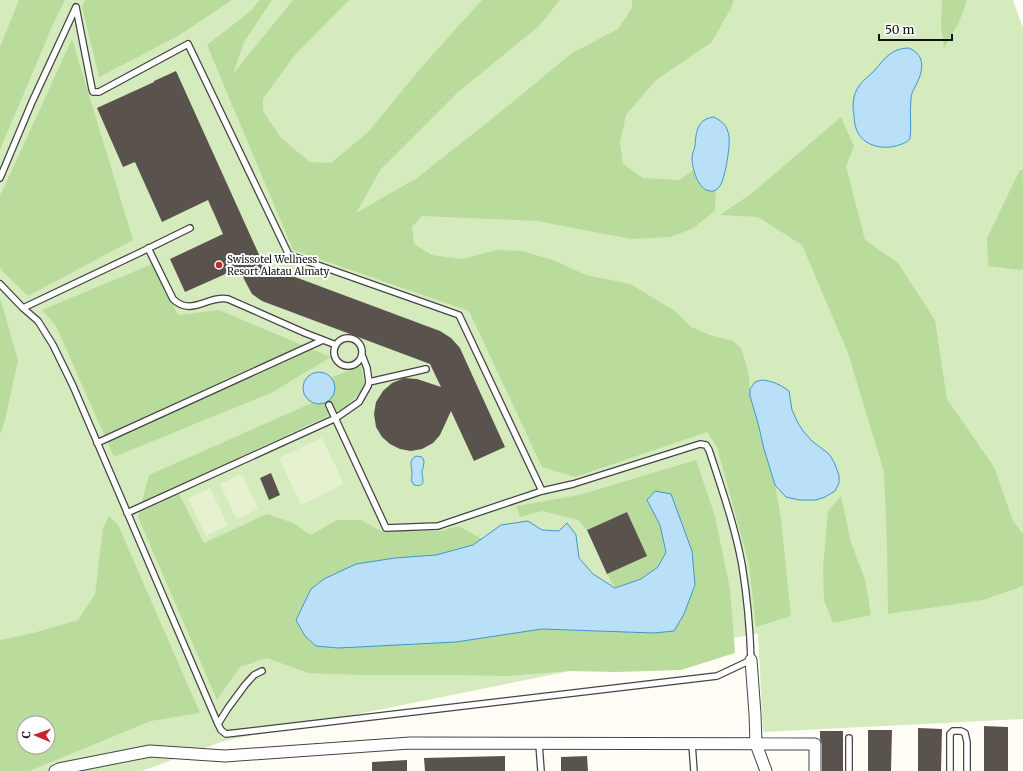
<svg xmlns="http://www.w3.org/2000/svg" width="1023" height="771" font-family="Merriweather,serif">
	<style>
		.green { fill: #d5ebbd; fill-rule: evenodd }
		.forest { fill: #b9dc9c; fill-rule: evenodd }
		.pitch { fill: #e6f2cf }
		.water { fill: #b9e0f7; stroke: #3f96cf }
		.building { fill: #5a524d }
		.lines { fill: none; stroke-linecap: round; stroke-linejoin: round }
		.service-casing { stroke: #444; stroke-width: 8 }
		.minor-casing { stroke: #444; stroke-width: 13 }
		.service { stroke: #fff; stroke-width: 5.5 }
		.minor { stroke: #fff; stroke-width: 11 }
		.poi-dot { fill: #c4262e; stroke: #fff; stroke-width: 1.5 }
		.labels { text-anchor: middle; stroke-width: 4; stroke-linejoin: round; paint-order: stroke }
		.poi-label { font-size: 10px; fill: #111; stroke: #fff; text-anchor: start }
	</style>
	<rect width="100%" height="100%" fill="#fffdf5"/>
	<path class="green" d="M0,0H1013L1023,28V719L763,732L758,633L224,741L142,771H0ZM24,723H48V747H24Z"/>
	<path class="forest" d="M19,0H65L54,22L0,150V47Z
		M85,0H232L178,36L99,77L82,7Z
		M259,0H272L244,42L233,74L293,0H349L294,56L263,99V111L281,138L310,162L331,163L368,132L425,63L482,0H560L539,26L457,93L381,169L356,213L417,178L498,114L572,53L618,29L632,8V0H734L731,8L712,42L656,80L626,115L620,143L623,164L643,178L680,180L693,170C696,177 700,190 709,191C712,192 714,191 716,190L715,211L692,229L670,237L631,239L537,221L422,216L412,227L414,244L432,255L462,259L497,250L522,251L553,260L586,275L630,284L675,311L691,327L710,335L733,341L741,348L748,370L750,389V396L758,423L764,449L775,485L781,519L791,616L756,627L749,564L717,447L707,432L575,477L542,467L469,311L293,250L207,45L252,10Z
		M942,0H967L959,22L944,48L941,26Z
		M72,39L133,240L28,296L2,271L0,267V196Z
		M841,117L854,146L846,166L865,240L898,263L935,320L947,399L994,467L1013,521L1023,534V586L983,600L888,614L887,546L884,472L848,353L802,245L758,217L720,215L752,193Z
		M1020,170H1023V269L1020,270L988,266L987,238Z
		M152,264L178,315L219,310L331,357L271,393L114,457L56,326L42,310Z
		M0,298L18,360L5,420L0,435Z
		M361,366L365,387L346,407L176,488L204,543L267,514L293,523L311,535L337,520H361L381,531H441L458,526L482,539L473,545L436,555L395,558L316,646L338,648L456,642L542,629L654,633L695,585L648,500L660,525L666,552L658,567L641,579L615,588L607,574L646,556L627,512L587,530L578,520L542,511L520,517L516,506L579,495L696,460L715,516L730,589L735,653L681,670L616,672L569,671L509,676L450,675H364L308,673L267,658L240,667L217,700L138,517L149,475L312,403L317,404L335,386L332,377Z
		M841,496L851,543L865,579L871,615L833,623L824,600L823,568L828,511Z
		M109,516L118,525L200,713L151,721L29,771H0V640L33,633L78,620L95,594L103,528ZM24,723H48V747H24Z"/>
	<path class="pitch" d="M322,438L344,484L301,505L279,458Z
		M242,474L258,509L237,519L220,484Z
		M210,488L228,525L206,536L188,499Z"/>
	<path class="water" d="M909,48C927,56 923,72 915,87C913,91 911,94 911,99C909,113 912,125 910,139C907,142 903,144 899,145C885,150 866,147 858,133C855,127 854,121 854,115C852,106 853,94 859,86C863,80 869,76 874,71C881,63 887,54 897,50C900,49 905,48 909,48Z
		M714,117C721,121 726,124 728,132C732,140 725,179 720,186C718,189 714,192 710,191C698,190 692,168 692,158C692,154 694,150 695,146C696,132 697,119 714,117Z
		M303 388a16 16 0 1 1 32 0a16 16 0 1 1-32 0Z
		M762,380C773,381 781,385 789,391L792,410L797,421L803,431L812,441L829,454L834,462L839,475V483L835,491L825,497L816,500H799L786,497L775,485L764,449L758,423L750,396V389L755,382Z
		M416,456L422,457L424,461C424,465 423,468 422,471C422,478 427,488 414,485L411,480C412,478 412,475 412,473C412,465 408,461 416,456Z
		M655,491L671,494L692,551L695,585L684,614L674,631L654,633L542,629L456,642L338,648L316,646L305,636L296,620L311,589L324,579L356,564L395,558L436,555L473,545L501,525L528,521L542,530L559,531L567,523L576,535L579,558L593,574L615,588L641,579L658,567L666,552L660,525L647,500Z"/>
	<path class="building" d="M176,71L261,259L264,264L271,268L440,331L451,338L460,348L464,357L505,447L474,461L451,411L440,435L433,443L422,449L411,451L400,449L390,444L382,437L376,427L374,414L376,402L383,391L392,383L404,378L417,379L441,387L430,364L262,301L252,294L245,281L239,268L185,292L170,259L223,234L208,200L162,222L135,162L123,167L97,108L154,82V81Z
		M271,473L280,495L269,500L260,478Z
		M627,512L647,556L607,574L587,530Z
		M984,726L1008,727V771H984Z
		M918,728L942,729L941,771H918Z
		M868,730H892L891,771H868Z
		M820,731H843V771H822V744L820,739Z
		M505,756V771H425L424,758Z
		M587,756L588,771H561V757Z
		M407,760V771H372V762Z"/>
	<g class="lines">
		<g class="service-casing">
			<path id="service" d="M0,178L32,102L76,7L92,89L93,92H99L188,44L288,253L290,255L295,257L459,315L542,491
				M148,248L173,299C191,317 208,295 228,299L305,333L336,345
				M0,284L23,308L38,321L53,345L73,386L218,724L221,730L226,734L717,676L751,660C750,628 747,596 742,565C735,526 721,487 709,450L706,445L700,444L573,484L542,491L438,526L386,528L329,405
				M23,308L137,254L190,228
				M334 352a14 14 0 1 1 28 0a14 14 0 1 1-28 0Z
				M369,382L426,369
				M97,443L323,340
				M127,513L336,418L359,402L368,386L369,382L367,368L362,355
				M218,724L228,708L245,685L254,675L262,671
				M539,744L541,771
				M692,744L694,771
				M849,771V738
				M950,771V734L953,731H961L965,733L967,742V771"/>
		</g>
		<g class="minor-casing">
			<path id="minor" d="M751,660L755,714L756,744L766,771
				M55,771L59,769L150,751L225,756L410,743L815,744V771"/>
		</g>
		<use href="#service" class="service"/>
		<use href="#minor" class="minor"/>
	</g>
	<circle class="poi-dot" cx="219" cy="265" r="4"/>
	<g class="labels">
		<g class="poi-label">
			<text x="227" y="263">Swissotel Wellness<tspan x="227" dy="12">Resort Alatau Almaty</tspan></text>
		</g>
	</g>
	<g transform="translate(36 735) rotate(272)"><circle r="19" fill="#ffffff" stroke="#a0a0a0"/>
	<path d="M0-3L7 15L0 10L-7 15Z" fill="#c4262e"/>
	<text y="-6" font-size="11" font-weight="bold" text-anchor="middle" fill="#111111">С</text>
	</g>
	<path d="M879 34v6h73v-6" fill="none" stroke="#111111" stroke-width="2"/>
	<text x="885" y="34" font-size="12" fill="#111111" stroke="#ffffff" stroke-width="3" paint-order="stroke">50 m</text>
</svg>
